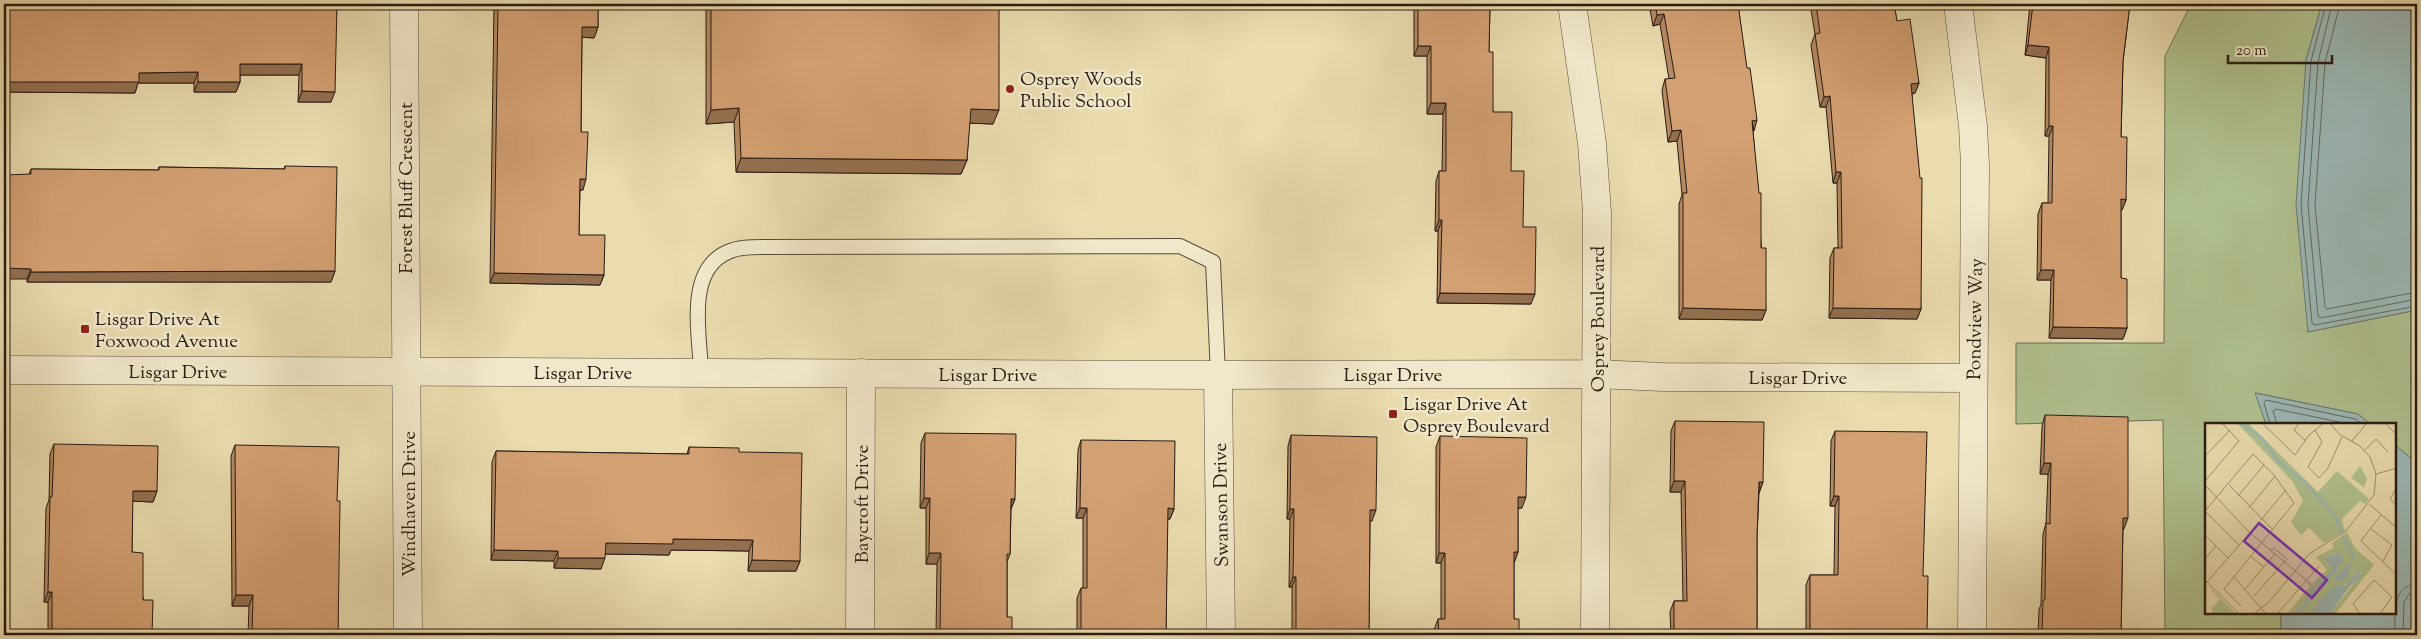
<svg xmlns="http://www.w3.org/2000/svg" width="2421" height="639" font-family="'Sorts Mill Goudy',serif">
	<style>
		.green { fill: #b0c290; stroke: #6c6e51 }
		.water { fill: #9cb9b6; stroke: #6e7a74 }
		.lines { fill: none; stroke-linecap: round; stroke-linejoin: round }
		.shore { stroke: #626a64; stroke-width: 1 }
		.service-casing { stroke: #584b39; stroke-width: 16 }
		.minor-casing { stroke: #584b39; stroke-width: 29 }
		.tertiary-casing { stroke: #584b39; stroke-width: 29 }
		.service { stroke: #f1e8cb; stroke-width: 14 }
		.minor { stroke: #f1e8cb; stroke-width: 28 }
		.tertiary { stroke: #f1e8cb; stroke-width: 28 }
		.wall { fill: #b58a63; stroke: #281b12 }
		.shaded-wall { fill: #947050; stroke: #281b12 }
		.building { fill: #d3a073; stroke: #281b12 }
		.poi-dot { fill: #8f2418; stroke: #f1e8cb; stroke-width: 2 }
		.labels { text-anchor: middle; stroke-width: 5; stroke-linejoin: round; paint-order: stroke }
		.poi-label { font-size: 19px; fill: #281b12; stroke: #f1e8cb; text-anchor: start }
		.street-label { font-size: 19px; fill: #281b12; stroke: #f1e8cb }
		.inset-river { fill: none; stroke: #9cb9b6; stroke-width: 2.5 }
		.inset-road { fill: none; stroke: #9c8f70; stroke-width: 1 }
		.view { fill: #7b2cbf; fill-opacity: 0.15; stroke: #7b2cbf; stroke-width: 2.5 }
		.inset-edge { fill: none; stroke: #281b12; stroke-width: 2.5 }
	</style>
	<rect width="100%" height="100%" fill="#eadcaf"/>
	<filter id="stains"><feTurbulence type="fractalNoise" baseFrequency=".004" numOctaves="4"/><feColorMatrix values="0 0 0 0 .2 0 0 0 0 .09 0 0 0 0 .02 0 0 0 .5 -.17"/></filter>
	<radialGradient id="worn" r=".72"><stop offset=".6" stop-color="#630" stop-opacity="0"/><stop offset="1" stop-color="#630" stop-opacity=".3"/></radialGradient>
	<path class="green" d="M2191,4H2322L2306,60L2308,332L2417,310V463L2395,445V424H2370L2358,414L2256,393L2266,424H2206V613H2281V635H2165L2163,420L2016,424V343H2164L2165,56Z
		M2417,561V635H2414L2416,568Z"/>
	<path class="water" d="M2322,4H2417V310L2308,332L2296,205L2306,60Z
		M2255,393L2358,414L2370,424H2266Z
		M2395,445L2417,463V561L2414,635H2281V613H2395Z"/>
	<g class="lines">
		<path class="shore" d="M2326,4L2311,61L2301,205L2312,323L2315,325L2417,306
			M2332,4L2318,62L2308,205L2318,316L2321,318L2417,299
			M2340,4L2325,63L2315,205L2325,307L2327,309L2417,292
			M2270,424L2264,403L2266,400L2355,419L2362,424
			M2277,424L2273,411L2276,409L2349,424
			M2395,635C2395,616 2391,585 2417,584
			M2403,635L2404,602L2409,594L2417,591"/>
		<g class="service-casing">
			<path id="service" d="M701,372C700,335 685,270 728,252C738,247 751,247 762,247L1180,246L1213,262L1218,375"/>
		</g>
		<g class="minor-casing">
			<path id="minor" d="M404,4L408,635
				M1958,4L1973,126L1975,165L1972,635
				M1597,374L1662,377L1973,378
				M1218,375L1221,635
				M860,635L861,373"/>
		</g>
		<g class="tertiary-casing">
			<path id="tertiary" d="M1572,4L1592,143L1597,212L1595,635
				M4,370L1218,375L1597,374"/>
		</g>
		<use href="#service" class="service"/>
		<use href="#minor" class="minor"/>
		<use href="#tertiary" class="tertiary"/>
	</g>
	<path class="wall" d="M337,4L331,102H298L299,75H240V82L236,92H194V83H138L135,93L4,92Z
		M494,4H598V27L594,38L582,37L581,132L583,190H580L579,235L604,275L600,285L490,283Z
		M706,4H999L993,124L969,123L967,160L961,174L736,172L734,122L706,124Z
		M1414,4H1490L1489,52L1493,112L1511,171L1523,227L1531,304L1437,303L1438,231H1435L1436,181L1439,171H1442L1443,114H1427V56H1414Z
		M1649,4H1738L1753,131L1766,310L1762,320L1679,319V204L1682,195L1677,141L1668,142L1662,90L1665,79H1669L1660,24L1653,26Z
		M1810,4H1894L1897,21L1919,83L1915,93L1912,94L1921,309L1917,319L1829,318L1830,258L1834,248H1838L1837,183H1833L1826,107H1820L1811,45L1815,34Z
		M2030,4H2130L2123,61L2121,137L2126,200L2122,210H2121V278L2127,328L2123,339L2049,338L2051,280H2037L2038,214L2042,203H2048L2049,136H2045L2046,58L2025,55Z
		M285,166L335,271L331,282H27L29,174L31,169L158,170L159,167L284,169Z
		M2045,415L2124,529H2123L2121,635H2038L2039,610L2041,604L2043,534L2046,523L2048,474H2040L2042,426Z
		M1675,421L1763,482L1759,493L1757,537V635H1671L1670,612L1674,601H1683L1681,492H1670L1671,431Z
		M1835,431L1923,576L1927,635H1806V585L1810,575H1834L1835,506H1830L1831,441Z
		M925,433L1015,499L1011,509L1010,554L1007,562V617L1012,635H936L937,564H926V508H920L921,443Z
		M1291,435L1372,521L1370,520L1369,635H1292V587H1289L1290,519H1287L1288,446Z
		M1440,436L1522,508H1518V552L1514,563V619L1519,635H1435L1434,630L1438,619H1441V563H1436V447Z
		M1081,440L1174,509L1170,519H1167L1166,635H1077V598L1081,588H1083V518H1076L1078,450Z
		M54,444L157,491L153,502L132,501V552L152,635H48V602H44L46,508L49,500L50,454Z
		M235,445L337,501L338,635H248L249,606H232L231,456Z
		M689,447L739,452L800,561L796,571H748L749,551L671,550L669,555L605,554L601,569L554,568V561L491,560L492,462L496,451L687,454Z"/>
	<path class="shaded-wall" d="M1664,14L1660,24L1653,26L1657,15Z
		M582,27H598L594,38L578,37Z
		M2028,45L2049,47L2046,58L2025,55Z
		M1418,46H1431L1427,56H1414Z
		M240,64H302L299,75H236Z
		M198,72L194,83H138L135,93L4,92V82L139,73Z
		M198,82H240L236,92H194Z
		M1919,83L1915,93L1907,94L1911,84Z
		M302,91L335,92L331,102H298Z
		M1830,96L1826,107H1820L1824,97Z
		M1431,103H1446L1443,114H1427Z
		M739,108L734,122L706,124L711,110Z
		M971,109L999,110L993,124L965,123Z
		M1757,120L1754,131L1752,121Z
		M2049,126H2053L2049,136H2045Z
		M1681,130L1677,141L1668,142L1672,131Z
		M741,158L967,160L961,174L736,172Z
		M1836,172H1841L1837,183H1833Z
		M580,179H586L583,190H576Z
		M2121,199L2126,200L2122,210H2117Z
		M1439,220H1442L1438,231H1435Z
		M4,268L31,269L27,279H4Z
		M2041,270H2054L2051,280H2037Z
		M335,271L331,282H27L31,272Z
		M494,273L604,275L600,285L490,283Z
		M1440,293L1535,294L1531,304L1437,303Z
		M1683,308L1766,310L1762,320L1679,319Z
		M1833,308L1921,309L1917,319L1829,318Z
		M2053,327L2127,328L2123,339L2049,338Z
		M2044,463H2051L2048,474H2040Z
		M1674,481H1685L1681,492H1670Z
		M1759,482H1763L1759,493Z
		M133,491H157L153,502L129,501Z
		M1834,496H1839L1835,506H1830Z
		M1518,497H1526L1522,508H1515Z
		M924,498H930L926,508H920Z
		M1011,499H1015L1011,509Z
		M1080,508H1087L1083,518H1076Z
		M1168,508L1174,509L1170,519H1164Z
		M1290,509H1294L1290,519H1287Z
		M1370,510H1376L1372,521L1366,520Z
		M2123,518H2128L2124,529H2120Z
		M673,539L753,540L749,551L671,550L669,555L602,554L606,543Z
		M494,550L558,551L554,561L491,560Z
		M1514,552H1518L1514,563H1510Z
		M929,553H941L937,564H926Z
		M1439,553H1445L1441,563H1436Z
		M558,558H605L601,569L554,568Z
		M752,560L800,561L796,571H748Z
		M1293,577H1296L1292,587H1289Z
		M48,592H52L48,602H44Z
		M236,595H253L249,606H232Z"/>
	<path class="building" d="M4,4H337L335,92L302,91V64H240V82H198V72L139,73V82H4Z
		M498,4H598V27H582L581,132H588L586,179H580L579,235H605L604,275L494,273Z
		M711,4H999V110L971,109L967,160L741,158L739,108L711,110Z
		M1418,4H1490L1489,52H1493V112H1512L1511,171H1524L1523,227H1536L1535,294L1440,293L1442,220H1439V171H1446V103H1431V46H1418Z
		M1655,4H1738L1747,68H1750L1757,120L1752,121L1759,193H1761V248H1766V310L1683,308V193H1687L1681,130L1672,131L1665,79L1675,78L1664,14L1657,15Z
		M1816,4H1894L1897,21L1910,19L1919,83L1911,84L1920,178H1922L1921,309L1833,308L1834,248H1842L1841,172H1836L1830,96L1824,97L1815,34L1820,33Z
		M2033,4H2130L2123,61L2121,137H2127L2126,200L2121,199V278L2127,279V328L2053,327L2054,270H2041L2042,203H2052L2053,126H2049V47L2028,45Z
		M285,166L337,167L335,271L31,272V269L4,268V175L31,174V169L159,170V167L285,169Z
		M2045,415L2128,417V518H2123L2121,635H2042L2043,600H2045L2046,523L2050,524L2051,463H2044Z
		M1675,421L1764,422L1763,482H1759L1757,537V635H1674V601H1687L1685,481H1674Z
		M1835,431L1927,432L1923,576H1928L1927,635H1810V575H1838L1839,496H1834Z
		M925,433L1016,434L1015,499H1011L1010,554H1007V617H1012V635H940L941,553H929L930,498H924Z
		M1291,435L1377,437L1376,510H1370L1369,635H1296V577H1293L1294,509H1290Z
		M1440,436L1527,438L1526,497H1518V552H1514V619H1519V635H1439L1438,619H1445V553H1439Z
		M1081,440L1175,441L1174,509L1168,508L1166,635H1081V588H1087V508H1080Z
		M54,444L158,446L157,491H133L132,552L143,553V600H153L152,635H52V592H48L50,497H52Z
		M235,445L339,447L337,501H340L338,635H252L253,595H236Z
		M689,447L739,448V452L802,453L800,561L752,560L753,540L673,539V544L606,543L605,558H558V551L494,550L496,451L689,454Z"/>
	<g class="poi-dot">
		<circle cx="1010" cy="89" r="5"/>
		<rect x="80" y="324" width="10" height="10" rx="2.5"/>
		<rect x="1388" y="409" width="10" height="10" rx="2.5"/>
	</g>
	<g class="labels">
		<g class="poi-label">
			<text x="1020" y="85">Osprey Woods<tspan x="1020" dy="22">Public School</tspan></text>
			<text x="95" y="325">Lisgar Drive At<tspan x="95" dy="22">Foxwood Avenue</tspan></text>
			<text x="1403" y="410">Lisgar Drive At<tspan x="1403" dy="22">Osprey Boulevard</tspan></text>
		</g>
		<g class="street-label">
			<text transform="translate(405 188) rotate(-90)" y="7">Forest Bluff Crescent</text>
			<text transform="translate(1597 319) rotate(-90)" y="7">Osprey Boulevard</text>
			<text transform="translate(1974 319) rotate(-89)" y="7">Pondview Way</text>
			<text x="178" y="378">Lisgar Drive</text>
			<text x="583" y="379">Lisgar Drive</text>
			<text x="988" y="381">Lisgar Drive</text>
			<text x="1393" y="381">Lisgar Drive</text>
			<text x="1798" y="384">Lisgar Drive</text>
			<text transform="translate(408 504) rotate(-90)" y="7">Windhaven Drive</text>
			<text transform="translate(861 504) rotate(-90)" y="7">Baycroft Drive</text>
			<text transform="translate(1220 505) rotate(-91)" y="7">Swanson Drive</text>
		</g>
	</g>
	<g transform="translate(2205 423)">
		<rect width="191" height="191" fill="#eadcaf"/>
		<path d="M32,0H43L113,69L132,48L164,76L160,81L155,78L137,96L140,108L119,120L104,105L96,112L86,99L98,78L87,58ZM155,43L162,55L159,64L146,55ZM142,109L150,125L169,142L130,191H125L157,150L151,149L144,160L122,170L103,191H95L111,171L108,165L99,181L88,191H82L105,163L101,160L103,157L107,161L122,147L111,134L129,125L127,120ZM135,130L139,137L123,160H114L127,150L128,146L119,138L122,134ZM0,159L27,187L31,191H8L6,185L15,177Z" fill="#b0c290" fill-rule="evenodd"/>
		<path d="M135,130L139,137L123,160L115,166L111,164L128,146L118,136ZM147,138L141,156L130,159V153ZM153,148L157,152L144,164L125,191H103L128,163H140ZM108,164L112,171L95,191H88L99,181Z" fill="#9cb9b6"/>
		<path class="inset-river" d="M36,0L57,15L73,38L101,60L130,93L137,109M138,114L148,132L147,137"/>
		<path class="inset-road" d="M57,0L90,32L104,12L119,0M94,0L89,7L101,18M180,0L192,12M110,7L117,19L103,44L114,55L123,45L137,14M147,18L162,0M160,27L171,16L183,29M0,33L25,7M171,51L192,45M0,58L34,18L17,0M0,62L45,110L101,157M24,62L68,107M192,64L185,76L192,83M33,73L59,42M164,81L192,105M44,85L70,53M0,88L48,31L69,52L89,80L19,166L36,183M0,88L34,122M176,92L156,118L192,152M56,97L80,68M166,106L187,122L178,138M0,112L23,135M46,134L59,144M0,136L11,123M29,154L61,191M0,157L34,191M2,159L45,110M40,166L70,131M49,173L82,136L69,125L65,127M49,191L65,178L104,131L141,108L169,72L171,51L165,34L155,23L134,11L125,0M72,191L114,143M155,191L148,181L169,157L187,174L175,191"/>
		<path class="view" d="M54,100L122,157L107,175L39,118Z"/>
		<rect width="191" height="191" class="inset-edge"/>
	</g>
	<rect width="2421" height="639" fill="none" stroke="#eadcaf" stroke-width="20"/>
	<rect x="5" y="5" width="2411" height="629" fill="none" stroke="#281b12" stroke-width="2.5"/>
	<rect x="10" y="10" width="2401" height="619" fill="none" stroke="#281b12"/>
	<path d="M2228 55v8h104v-8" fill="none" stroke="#281b12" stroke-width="2.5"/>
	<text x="2236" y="55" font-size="15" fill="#281b12" stroke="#f1e8cb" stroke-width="4" paint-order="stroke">20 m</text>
	<rect width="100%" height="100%" filter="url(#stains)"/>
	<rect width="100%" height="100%" fill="url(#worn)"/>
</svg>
